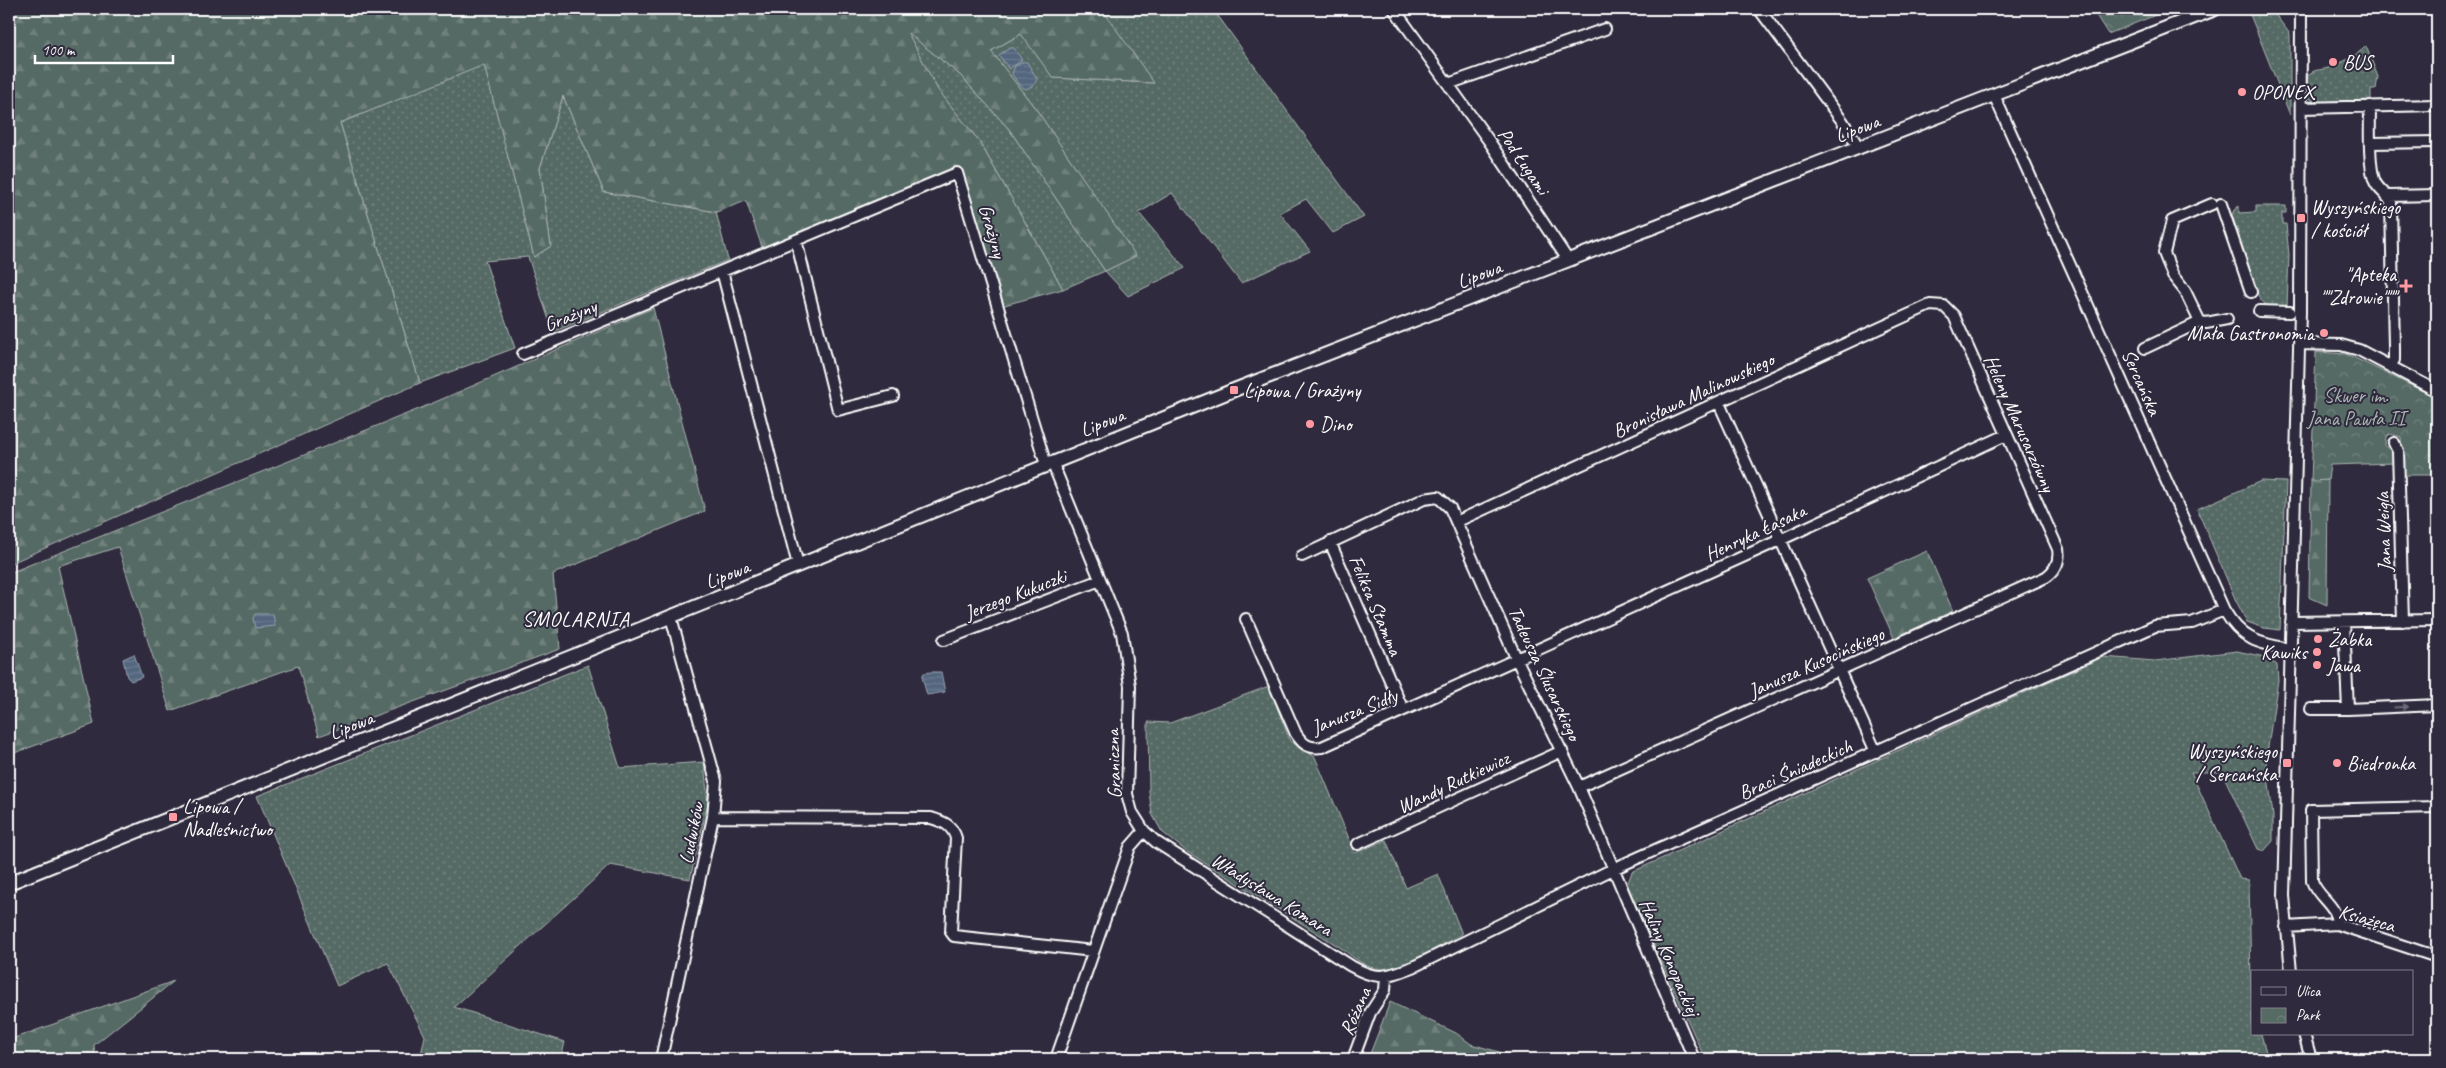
<svg xmlns="http://www.w3.org/2000/svg" width="2446" height="1068" font-family="Caveat,sans-serif">
	<style>
		.grass { fill: url(#grass-dots); stroke: #abb5b2 }
		.forest { fill: url(#forest-firs); stroke: #abb5b2 }
		.park { fill: url(#park-crowns); stroke: #abb5b2 }
		.water { fill: url(#water-rules); stroke: #98a3b2 }
		.lines { fill: none; stroke-linecap: round; stroke-linejoin: round }
		.minor-casing { stroke: #fff; stroke-width: 14 }
		.major-casing { stroke: #fff; stroke-width: 16 }
		.minor { stroke: #2f2a3d; stroke-width: 10 }
		.major { stroke: #2f2a3d; stroke-width: 12 }
		.oneway { fill: #6d6a77 }
		.poi-dot { fill: #ff9aa2; stroke: #2f2a3d; stroke-width: 2 }
		.labels { text-anchor: middle; stroke-width: 4; stroke-linejoin: round; paint-order: stroke }
		.poi-label { font-size: 20px; fill: #fff; stroke: #2f2a3d; text-anchor: start }
		.street-label { font-size: 20px; fill: #fff; stroke: #2f2a3d }
		.park-label { font-size: 20px; fill: #abb5b2; stroke: #2f2a3d }
		.neighbourhood-label { font-size: 21px; letter-spacing: 1px; fill: #fff; stroke: #2f2a3d }
	</style>
	<defs>
		<pattern id="grass-dots" width="8" height="8" patternUnits="userSpaceOnUse" patternTransform="scale(1.25)"><rect width="8" height="8" fill="#576b65"/><path d="M2 2h.1M6 6h.1" fill="none" stroke="#70817c" stroke-width="1.8" stroke-linecap="round"/></pattern>
		<pattern id="forest-firs" width="22" height="20" patternUnits="userSpaceOnUse" patternTransform="scale(1.25)"><rect width="22" height="20" fill="#576b65"/><path d="M5 1l3.5 6h-7zM16 11l3.5 6h-7z" fill="#70817c"/></pattern>
		<pattern id="park-crowns" width="20" height="18" patternUnits="userSpaceOnUse" patternTransform="scale(1.25)"><rect width="20" height="18" fill="#576b65"/><path d="M2 6a3 3 0 1 1 6 0M12 15a3 3 0 1 1 6 0" fill="none" stroke="#70817c"/></pattern>
		<pattern id="water-rules" width="6" height="5" patternUnits="userSpaceOnUse" patternTransform="scale(1.25)"><rect width="6" height="5" fill="#53667e"/><path d="M0 2.5h6" fill="none" stroke="#6d7d91"/></pattern>
	</defs>
	<rect width="100%" height="100%" fill="#2f2a3d"/>
	<filter id="ink" filterUnits="userSpaceOnUse"><feTurbulence type="fractalNoise" baseFrequency=".02" numOctaves="2"/><feDisplacementMap in="SourceGraphic" scale="10" xChannelSelector="R" yChannelSelector="G"/><feConvolveMatrix kernelMatrix="1 2 1 2 8 2 1 2 1" color-interpolation-filters="sRGB"/></filter>
	<g filter="url(#ink)">
		<path class="grass" d="M1102,9H1213L1364,217L1333,233L1306,199L1280,213L1310,251L1241,283L1172,193L1139,213L1185,268L1128,296L1105,271L1063,289L979,141L938,90L907,32L960,75L1009,129L1105,271L1135,256L1038,112L991,51L1021,34L1054,78L1153,83Z
			M2257,9H2271L2290,34V115L2249,12Z
			M2366,46L2378,77L2376,89H2371V100L2317,102L2307,97V76C2315,68 2319,71 2328,68C2341,63 2357,56 2366,46Z
			M484,64L534,257L551,246L540,168L563,96L604,192L716,212L728,260L553,332L528,257L485,261L515,348L420,383L340,123Z
			M2239,206V213L2256,212V206H2286V213H2282V224H2286L2289,255L2287,307C2273,307 2264,308 2258,295L2232,215L2234,210Z
			M2261,481L2286,482L2280,630L2264,628L2247,622L2236,601L2197,509Z
			M2237,651L2265,657L2277,665L2278,680L2266,760L2273,816V841L2264,851L2258,849L2222,772H2191L2240,879L2249,880L2252,1034H2261L2268,1059H1705L1627,885L1632,872L2103,657L2155,661Z
			M588,665L620,768L704,762L708,803L690,879L610,865L454,1007L565,1042L561,1059H420L425,1036L388,963L337,986L257,796Z
			M1269,686L1290,741L1315,757L1355,853L1386,840L1406,888L1438,874L1462,934C1440,945 1397,975 1373,968C1361,965 1351,955 1341,948L1186,851L1162,832L1152,814L1149,792L1148,722L1170,723Z"/>
		<path class="forest" d="M9,9H1102L1154,83L1053,78L1021,34L991,51L1038,112L1136,256L1105,271L1009,129L960,75L908,33L938,90L979,141L1063,289L1001,306L961,168L762,247L746,201L716,212L604,192L563,96L540,168L551,246L534,257L484,65L340,123L420,383L9,564Z
			M653,308L705,511L553,574L560,649L319,736L298,666L170,711L118,547L58,566L94,724L9,755V573L419,409Z
			M2328,480L2327,605L2309,597L2311,481Z
			M1927,551L1953,611L1894,638L1867,578Z
			M174,981L94,1045L95,1059H9V1040Z
			M1390,1002L1456,1033L1471,1044L1524,1059H1368Z"/>
		<path class="park" d="M2092,9H2171L2108,34Z
			M2316,352L2346,354L2357,359L2437,398V475H2402L2401,437L2389,434L2386,437L2385,446L2392,451L2394,463L2330,465L2328,480L2311,481Z"/>
		<path class="water" d="M1010,48H1014L1022,60L1009,69L999,55Z
			M1023,62H1027L1037,79L1034,85L1026,89L1019,85L1012,74L1015,66Z
			M255,614H273L275,626L255,628L253,618Z
			M134,654L142,677L131,681L127,677L123,659Z
			M931,672H941L945,692L927,695L922,677L924,673Z"/>
		<g class="lines">
			<g class="minor-casing">
				<path id="minor" d="M1394,9L1489,141L1568,260
					M1759,9L1843,122L1859,148
					M1448,84L1605,29
					M1994,95L2224,610C2241,639 2258,644 2290,649
					M2370,106C2370,124 2368,167 2375,182C2379,191 2388,194 2391,203L2394,347V360L2390,366
					M2301,108L2437,105
					M2371,143L2437,142
					M2389,196L2437,195
					M2221,204L2251,292
					M796,240L838,410L893,396
					M722,271L798,565
					M2259,311L2290,312
					M2200,322L2185,291L2173,276L2164,253L2172,221L2212,204
					M2299,344L2341,345L2359,350L2437,391
					M2145,348L2200,322L2206,323L2227,319
					M523,354L957,173L1046,465
					M1719,403L1876,752
					M2394,443L2398,451L2403,621
					M1052,462L1122,633L1130,686L1127,794L1132,812L1144,831L1156,842L1351,966C1377,981 1386,977 1413,967L1613,869L2155,626L2192,623L2224,610
					M1458,521L1930,305L1944,306L1954,316L2058,549C2060,561 2056,570 2046,577L1579,787
					M1330,542L1403,710
					M1302,556L1424,499L1438,497L1450,508L1517,660L1579,787L1694,1059
					M1246,619L1296,734C1303,744 1308,749 1322,747L1780,540L2006,435
					M2291,622L2437,620
					M2344,623L2348,709L2437,705
					M944,640L1100,580
					M2311,709H2348
					M713,817L931,818C944,822 952,825 956,838L951,932L954,936L1093,951
					M1358,844L1562,751
					M2337,924C2337,905 2318,898 2312,881L2311,810L2437,807
					M2286,927L2337,924L2437,957
					M2291,972L2284,896L2300,312L2301,9
					M2304,1034L2311,1059
					M661,1059L713,817L716,781L671,617
					M1056,1059L1130,847L1144,831
					M1353,1059L1370,1013L1385,990L1386,977"/>
			</g>
			<g class="major-casing">
				<path id="major" d="M9,883L1234,390L2215,9"/>
			</g>
			<use href="#minor" class="minor"/>
			<use href="#major" class="major"/>
		</g>
		<defs><path id="oneway-solid" d="M-6-.8H1V-3.2L6.5 0L1 3.2V.8H-6Z" transform="scale(1.25)"/></defs>
		<use class="oneway" href="#oneway-solid" transform="translate(2401 707) rotate(-3)"/>
	</g>
	<g class="poi-dot">
		<circle cx="2333" cy="62" r="5"/>
		<circle cx="2242" cy="92" r="5"/>
		<rect x="2296" y="213" width="10" height="10" rx="2.5"/>
		<path d="M2403.5 278.5h5v5h5v5h-5v5h-5v-5h-5v-5h5z"/>
		<circle cx="2324" cy="333" r="5"/>
		<rect x="1229" y="385" width="10" height="10" rx="2.5"/>
		<circle cx="1310" cy="424" r="5"/>
		<circle cx="2318" cy="639" r="5"/>
		<circle cx="2317" cy="652" r="5"/>
		<circle cx="2317" cy="665" r="5"/>
		<rect x="2282" y="758" width="10" height="10" rx="2.5"/>
		<circle cx="2337" cy="763" r="5"/>
		<rect x="168" y="812" width="10" height="10" rx="2.5"/>
	</g>
	<g class="labels">
		<g class="poi-label">
			<text x="2343" y="69">BUS</text>
			<text x="2252" y="99">OPONEX</text>
			<text x="2311" y="214">Wyszyńskiego<tspan x="2311" dy="23">/ kościół</tspan></text>
			<text x="2396" y="281" text-anchor="end">"Apteka<tspan x="2396" dy="23">""Zdrowie"""</tspan></text>
			<text x="2314" y="340" text-anchor="end">Mała Gastronomia</text>
			<text x="1244" y="397">Lipowa / Grażyny</text>
			<text x="1320" y="431">Dino</text>
			<text x="2328" y="646">Żabka</text>
			<text x="2307" y="659" text-anchor="end">Kawiks</text>
			<text x="2327" y="672">Jawa</text>
			<text x="2277" y="758" text-anchor="end">Wyszyńskiego<tspan x="2277" dy="23">/ Sercańska</tspan></text>
			<text x="2347" y="770">Biedronka</text>
			<text x="183" y="813">Lipowa /<tspan x="183" dy="23">Nadleśnictwo</tspan></text>
		</g>
		<g class="street-label">
			<text transform="translate(1857 128) rotate(-21)" y="7">Lipowa</text>
			<text transform="translate(1524 161) rotate(56)" y="7">Pod Ługami</text>
			<text transform="translate(993 231) rotate(74)" y="7">Grażyny</text>
			<text transform="translate(1479 274) rotate(-21)" y="7">Lipowa</text>
			<text transform="translate(570 315) rotate(-22)" y="7">Grażyny</text>
			<text transform="translate(2142 382) rotate(66)" y="7">Sercańska</text>
			<text transform="translate(1693 395) rotate(-25)" y="7">Bronisława Malinowskiego</text>
			<text transform="translate(1102 422) rotate(-22)" y="7">Lipowa</text>
			<text transform="translate(2020 423) rotate(66)" y="7">Heleny Marusarzówny</text>
			<text transform="translate(1755 532) rotate(-25)" y="7">Henryka Łasaka</text>
			<text transform="translate(2383 532) rotate(-92)" y="7">Jana Weigla</text>
			<text transform="translate(727 574) rotate(-22)" y="7">Lipowa</text>
			<text transform="translate(1015 594) rotate(-21)" y="7">Jerzego Kukuczki</text>
			<text transform="translate(1376 605) rotate(67)" y="7">Feliksa Stamma</text>
			<text transform="translate(1816 662) rotate(-24)" y="7">Janusza Kusocińskiego</text>
			<text transform="translate(1545 673) rotate(65)" y="7">Tadeusza Ślusarskiego</text>
			<text transform="translate(1354 711) rotate(-22)" y="7">Janusza Sidły</text>
			<text transform="translate(351 725) rotate(-22)" y="7">Lipowa</text>
			<text transform="translate(1113 764) rotate(-92)" y="7">Graniczna</text>
			<text transform="translate(1795 769) rotate(-24)" y="7">Braci Śniadeckich</text>
			<text transform="translate(1453 782) rotate(-25)" y="7">Wandy Rutkiewicz</text>
			<text transform="translate(691 833) rotate(-79)" y="7">Ludwików</text>
			<text transform="translate(1272 894) rotate(32)" y="7">Władysława Komara</text>
			<text transform="translate(2367 918) rotate(15)" y="7">Książęca</text>
			<text transform="translate(1670 957) rotate(67)" y="7">Haliny Konopackiej</text>
			<text transform="translate(1355 1011) rotate(-66)" y="7">Różana</text>
		</g>
		<g class="park-label">
			<text x="2356" y="402">Skwer im.<tspan x="2356" dy="23">Jana Pawła II</tspan></text>
		</g>
		<g class="neighbourhood-label">
			<text x="576" y="626">SMOLARNIA</text>
		</g>
	</g>
	<rect width="2446" height="1068" fill="none" stroke="#2f2a3d" stroke-width="30"/>
	<rect x="15" y="15" width="2416" height="1038" fill="none" stroke="#fff" stroke-width="2" filter="url(#ink)"/>
	<rect x="2251" y="970" width="162" height="65" fill="#2f2a3d" stroke="#827f8b"/>
	<rect x="2261" y="987" width="25" height="8" fill="#2f2a3d" stroke="#827f8b"/>
	<text x="2296" y="996" font-size="15" fill="#ffffff">Ulica</text>
	<rect x="2261" y="1008" width="25" height="15" fill="url(#park-crowns)" stroke="#827f8b"/>
	<text x="2296" y="1020" font-size="15" fill="#ffffff">Park</text>
	<path d="M35 55v8h138v-8" fill="none" stroke="#ffffff" stroke-width="2.5"/>
	<text x="42" y="55" font-size="15" fill="#ffffff" stroke="#2f2a3d" stroke-width="4" paint-order="stroke">100 m</text>
</svg>
